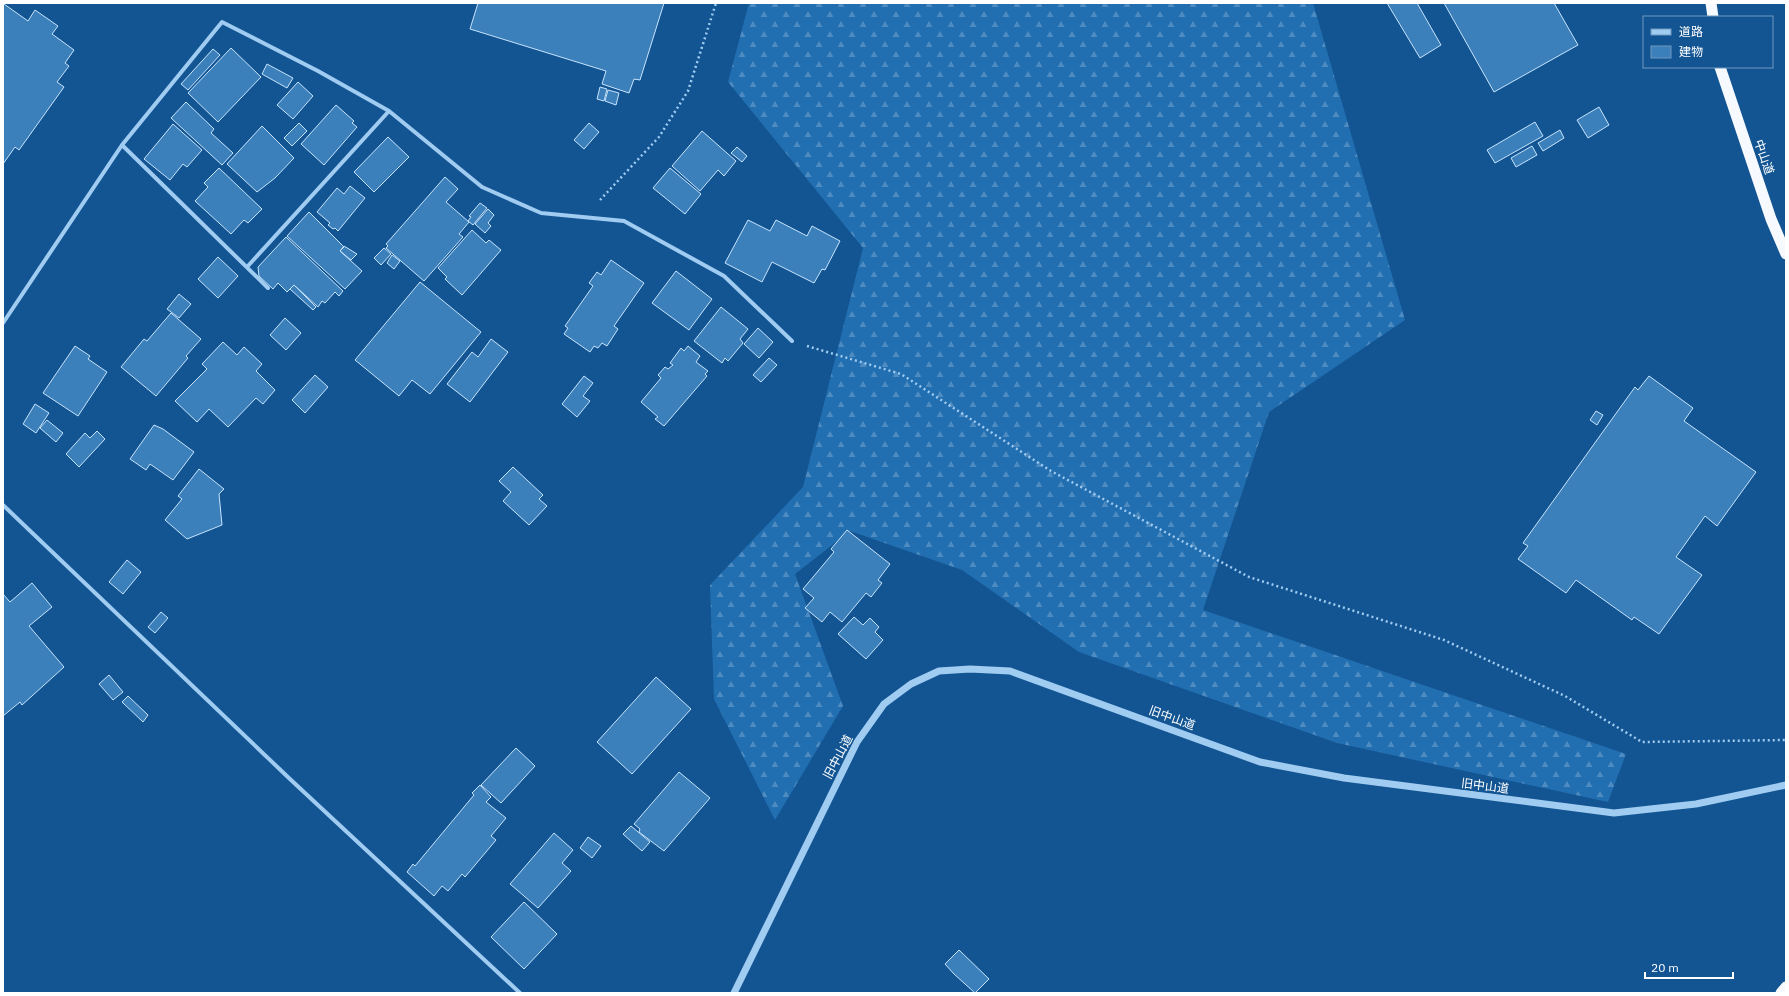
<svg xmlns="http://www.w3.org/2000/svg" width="1789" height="996" font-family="'IBM Plex Sans','Noto Sans JP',sans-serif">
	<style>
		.forest { fill: url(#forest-firs) }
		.building { fill: #3b7fbb; stroke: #c8e4fd }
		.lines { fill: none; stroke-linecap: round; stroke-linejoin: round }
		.path { stroke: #a0ccf2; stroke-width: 2.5; stroke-dasharray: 2 3; stroke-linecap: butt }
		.minor { stroke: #a0ccf2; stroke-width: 4 }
		.tertiary { stroke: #a0ccf2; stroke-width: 7 }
		.trunk { stroke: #f6faff; stroke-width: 11 }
		.labels { text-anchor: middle; stroke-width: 3; stroke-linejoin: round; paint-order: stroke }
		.street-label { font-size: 12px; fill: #fff; stroke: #135593 }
	</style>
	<defs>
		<pattern id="forest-firs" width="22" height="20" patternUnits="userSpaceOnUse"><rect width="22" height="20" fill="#216eb0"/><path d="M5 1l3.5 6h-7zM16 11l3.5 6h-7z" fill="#4d8bc0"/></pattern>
	</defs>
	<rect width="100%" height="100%" fill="#135593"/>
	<path class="forest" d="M749,3H1313L1405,320L1269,412L1203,610L1626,754L1608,802L1337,743L1079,652L962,570L850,531L795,574L843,706L775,820L714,699L710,585L803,487L863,248L728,82Z"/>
	<path class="building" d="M478,3H664L640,80L634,79L629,93L602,84L606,71L470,29Z
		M1387,3H1417L1441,45L1420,58Z
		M1444,3H1554L1578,45L1494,92Z
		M4,4L28,21L35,10L58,26L52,34L74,50L65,63L69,66L57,82L64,87L19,150L15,147L3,164V6Z
		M231,48L261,77L218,122L188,93Z
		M213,49L220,55L188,90L181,84Z
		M267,64L293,78L287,88L262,74Z
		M298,82L313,96L293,119L277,105Z
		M600,87L607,89L604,101L597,99Z
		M608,90L619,93L616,105L605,101Z
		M186,102L214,129L211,133L233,153L222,165L171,118Z
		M336,105L354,121L352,123L357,127L324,165L301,144Z
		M1599,107L1609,125L1588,138L1577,120Z
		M1535,122L1543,136L1495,163L1487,150Z
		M299,123L307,131L292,146L284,138Z
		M589,123L599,132L584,149L574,140Z
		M173,124L202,150L187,167L183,164L170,180L144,159Z
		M262,126L294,158L275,178L257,192L227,164Z
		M1560,130L1564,138L1543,151L1538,143Z
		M702,131L736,161L724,176L718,170L700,191L672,166Z
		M388,137L409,157L374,192L354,172Z
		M1532,146L1537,155L1516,167L1511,158Z
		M737,147L747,156L742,162L731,153Z
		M219,168L262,209L248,223L244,220L231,234L195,201L208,187L204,183Z
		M670,168L701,194L685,214L653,188Z
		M445,177L458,189L446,202L469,222L459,234L463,237L424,281L386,248L388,246L386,244Z
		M350,186L365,198L338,231L335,228L333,229L328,225L330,223L317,212L337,188L344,194Z
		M480,203L487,208L473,225L468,221L471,217L469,216Z
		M488,209L494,215L488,223L491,226L485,233L475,224Z
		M309,212L344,247L340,251L362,271L345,289L287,236Z
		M748,220L770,231L776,220L807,236L812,226L840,241L825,270L822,269L814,283L772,262L762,282L725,263Z
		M472,230L486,243L489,240L501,250L462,295L445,279L447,277L438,268Z
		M286,237L343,291L339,296L335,292L325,303L322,301L318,307L294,285L287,292L278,283L273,289L259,276L258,267Z
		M344,246L357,254L351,260L340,251Z
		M384,248L391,254L381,265L374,258Z
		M392,255L400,261L394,269L387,263Z
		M218,257L238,276L218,298L198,279Z
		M611,260L644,283L614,326L618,329L607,346L602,343L598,348L594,346L590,352L564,334L568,328L565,326L593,286L589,283L597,272L601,275Z
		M676,271L712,299L689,330L652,303Z
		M420,282L481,332L430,394L412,380L399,396L355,360Z
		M294,285L316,307L313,310L290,289Z
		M179,294L191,304L179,318L167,309Z
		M721,307L748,329L740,339L743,343L728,361L725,358L722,363L694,341Z
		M171,313L201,339L186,356L188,358L156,396L121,367L144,339L147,341Z
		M285,318L301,333L286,350L270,335Z
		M758,328L773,342L759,358L744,344Z
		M491,339L508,352L470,402L447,384L472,352L478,357Z
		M223,342L237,355L244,347L262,364L256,371L275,390L263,404L256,398L228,427L209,409L197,422L175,401L207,369L202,364Z
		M75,346L90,356L88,359L107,372L78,416L43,393Z
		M688,346L700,356L696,362L708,371L705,374L707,376L664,426L655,419L658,417L641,402L661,378L658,375L665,367L668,369L673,365L670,363L681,348L684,351Z
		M769,358L777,365L761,382L753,375Z
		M315,375L328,387L305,413L292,400Z
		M584,376L593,383L583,396L590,401L577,417L562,404Z
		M1649,376L1693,408L1684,421L1756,472L1717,526L1705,516L1676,557L1702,575L1659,634L1634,617L1632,620L1576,580L1566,593L1518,559L1528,546L1523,543L1635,387L1638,390Z
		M35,404L49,413L36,433L23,424Z
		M1596,411L1603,415L1597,425L1590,420Z
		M47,420L63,433L56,442L40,428Z
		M154,425L163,429L194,452L173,480L150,464L146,470L130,459Z
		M97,431L105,439L79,467L66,454L85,433L90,438Z
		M513,467L543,495L539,499L547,506L529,525L503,501L511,492L499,481Z
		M199,469L224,489L219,494L222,525L187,539L165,520L182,499L178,496Z
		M847,530L890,564L878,580L882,583L871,597L866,593L842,622L830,612L822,622L805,608L814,598L803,589L834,552L831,549Z
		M127,560L141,572L123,594L109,582Z
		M32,583L52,607L29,626L64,667L22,705L20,702L3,716V594L10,602Z
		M161,612L168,618L155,633L148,627Z
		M854,617L863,625L870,618L879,627L875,632L883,640L866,659L838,634Z
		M109,675L123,692L113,700L99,684Z
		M656,677L691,709L632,774L597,742Z
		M128,696L148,715L143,722L122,702Z
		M516,748L535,766L501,803L481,785Z
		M679,772L710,798L664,851L639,832L640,829L634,824Z
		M480,785L491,797L486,802L506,818L491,836L496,840L465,877L462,874L448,891L442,886L434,896L407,872L413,864L415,866L474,795L472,793Z
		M631,826L650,842L642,851L623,834Z
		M554,833L573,850L562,863L571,871L538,908L510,884Z
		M588,837L601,846L592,858L580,848Z
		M524,902L557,934L524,969L491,937Z
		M959,950L989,979L975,993L954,974L945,964Z"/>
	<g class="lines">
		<path class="path" d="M600,200L659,137L688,91L716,3
			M807,346L901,374L1051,471L1249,577L1444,640L1565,696L1642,742L1786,740"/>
		<path class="minor" d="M122,145L268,288
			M247,267L389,111
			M3,323L122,145L222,22L318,71L389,111L482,187L541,213L624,221L724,276L792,341
			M3,505L291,780L520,993"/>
		<path class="tertiary" d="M734,993L857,742L884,704L911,684L939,671L970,669L1010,671L1260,762L1344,778L1614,813L1696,804L1786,785"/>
		<path class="trunk" d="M1711,3L1713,17
			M1720,67L1771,219L1786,254
			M1781,993L1786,987"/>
	</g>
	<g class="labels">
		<g class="street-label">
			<text transform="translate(1764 157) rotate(71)" y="4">中山道</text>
			<text transform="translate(1172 718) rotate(20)" y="4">旧中山道</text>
			<text transform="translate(838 757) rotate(-62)" y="4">旧中山道</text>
			<text transform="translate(1485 786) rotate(7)" y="4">旧中山道</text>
		</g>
	</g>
	<rect width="1789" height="996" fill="none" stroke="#ffffff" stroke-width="8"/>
	<rect x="1643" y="16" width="130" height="52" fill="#135593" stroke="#7199be"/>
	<rect x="1651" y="29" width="20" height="6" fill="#a0ccf2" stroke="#7199be"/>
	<text x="1679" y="36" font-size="12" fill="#ffffff">道路</text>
	<rect x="1651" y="46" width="20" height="12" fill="#3b7fbb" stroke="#7199be"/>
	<text x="1679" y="56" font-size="12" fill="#ffffff">建物</text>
	<path d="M1645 972v6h88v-6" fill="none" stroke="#ffffff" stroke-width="2"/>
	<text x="1651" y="972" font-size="12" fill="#ffffff" stroke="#135593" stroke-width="3" paint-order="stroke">20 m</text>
</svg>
